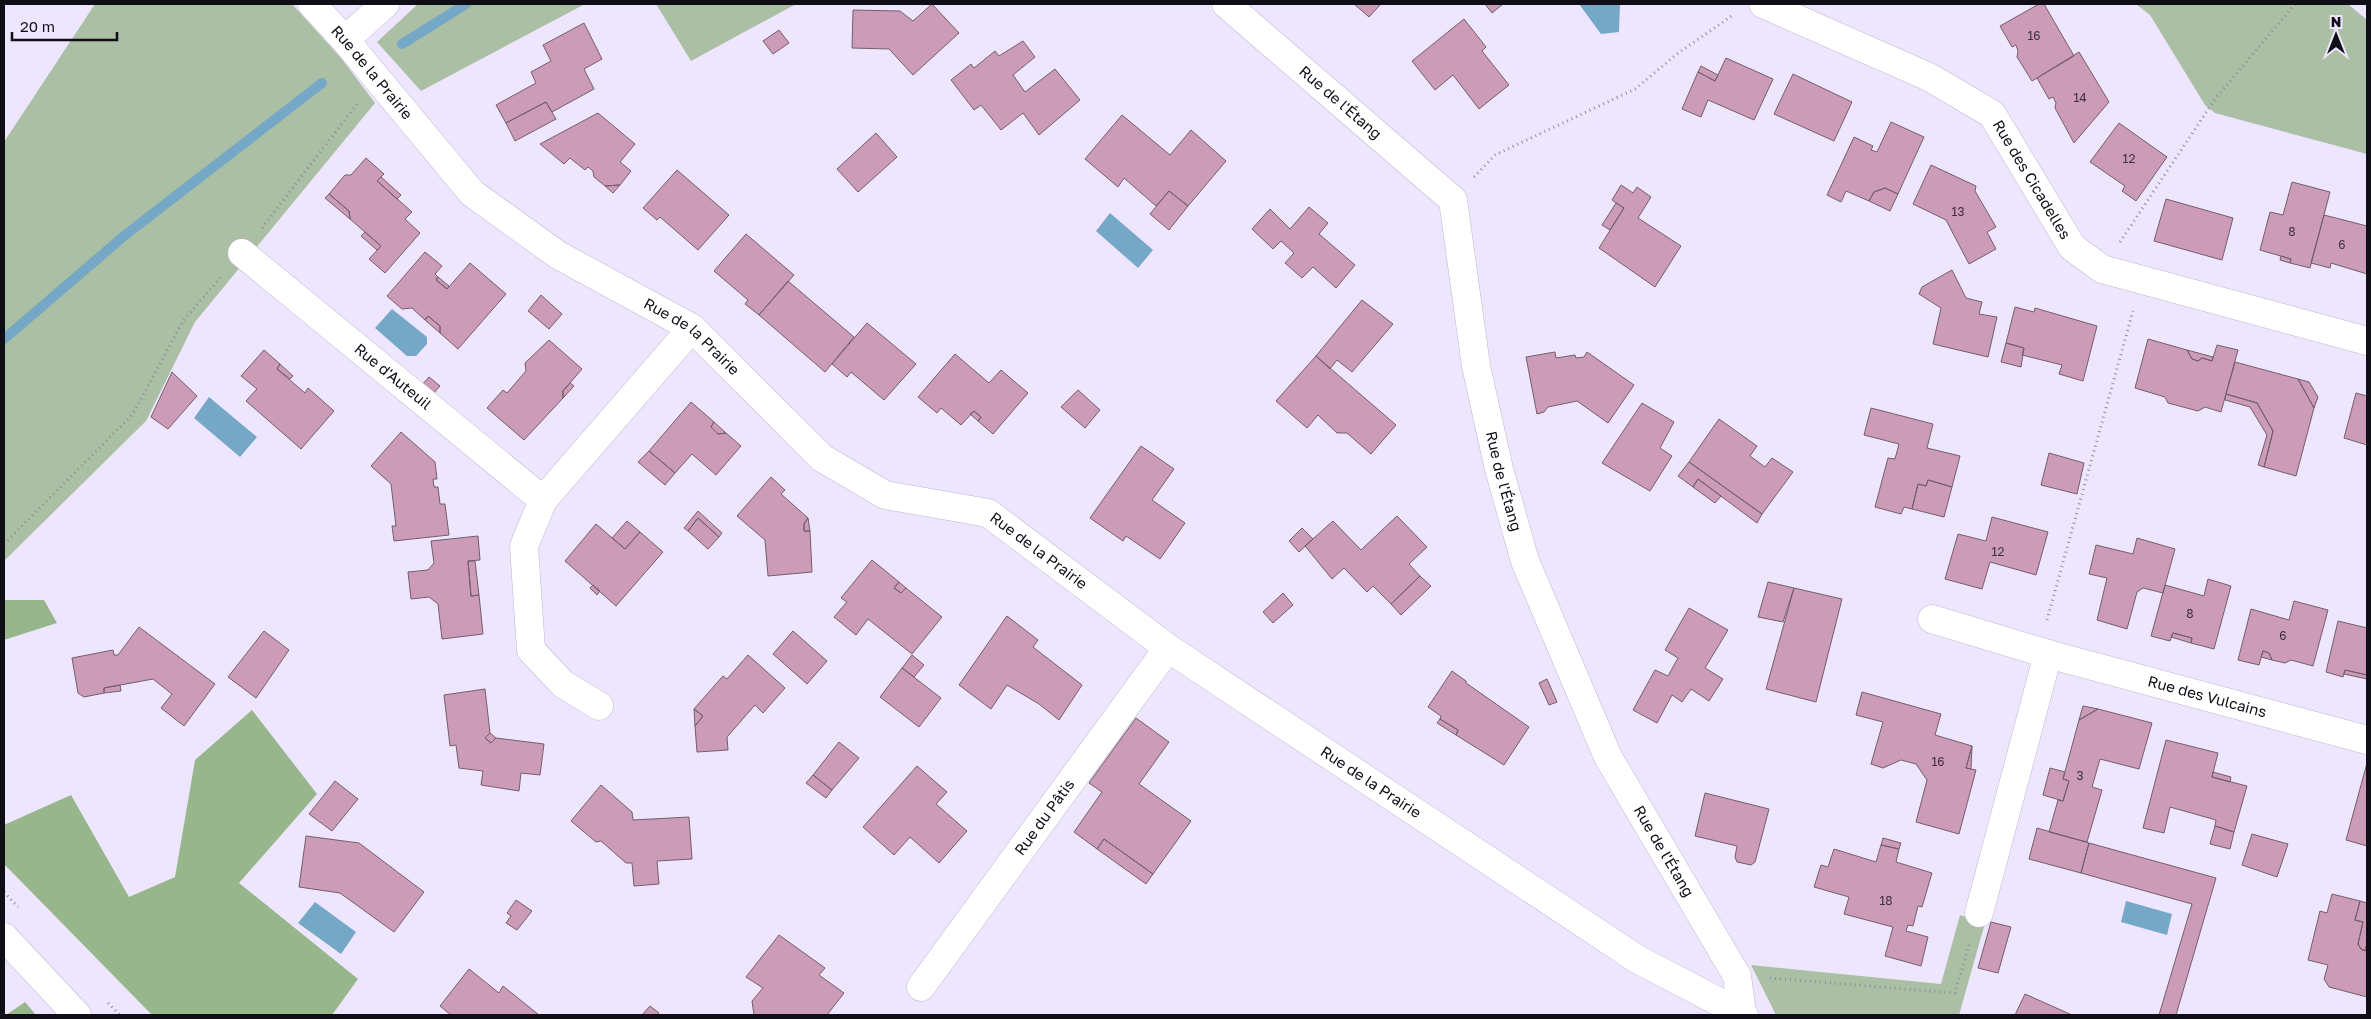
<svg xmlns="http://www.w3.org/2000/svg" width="2371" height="1019" font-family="'Golos Text',sans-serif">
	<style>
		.green { fill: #aabfa3 }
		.forest { fill: #97b68b }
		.water { fill: #75a8c6 }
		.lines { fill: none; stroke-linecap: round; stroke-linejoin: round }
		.stream { stroke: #75a8c6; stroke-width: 10 }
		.building { fill: #cb9bb7; stroke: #745e6b }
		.minor-casing { stroke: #beb7ce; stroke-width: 29 }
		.path { stroke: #918c9d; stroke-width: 3; stroke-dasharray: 1 4; stroke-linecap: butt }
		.minor { stroke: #fff; stroke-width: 28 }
		.labels { text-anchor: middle; stroke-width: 4.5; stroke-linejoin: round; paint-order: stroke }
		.number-label { font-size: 12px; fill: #3e303e }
		.street-label { font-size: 15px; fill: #0f0d15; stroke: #eee6fe }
	</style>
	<rect width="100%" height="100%" fill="#eee6fe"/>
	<path class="green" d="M95,4H292L341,58L375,103L195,322L146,421L4,561V142Z
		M418,4H585L421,91L377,42Z
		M656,4H796L691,61Z
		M2136,4H2348L2367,20V154L2215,113L2205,105L2150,15Z
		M1960,915L1985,923L1959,1015H1776L1751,965L1941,984Z"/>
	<path class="forest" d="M4,600H44L57,623L4,640Z
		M252,710L317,794L239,883L358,979L332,1015H152L4,864V825L71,795L129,897L175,877L195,760Z
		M25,1002L36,1015H6Z"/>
	<path class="water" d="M1579,4H1620L1619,32L1601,34Z
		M1110,213L1153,250L1138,268L1096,231Z
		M392,309L427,337V344L416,356H407L375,328Z
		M209,397L257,437L240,457L194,418Z
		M2126,901L2172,914L2167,935L2121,922Z
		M315,902L356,932L341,954L298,923Z"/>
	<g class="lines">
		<path class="stream" d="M402,44L466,4
			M4,339L124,236L322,83"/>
	</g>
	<path class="building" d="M932,4L959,33L913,75L889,49L852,48L853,10L900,11L913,21Z
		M1354,4H1381L1369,17Z
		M1485,4H1503L1492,13Z
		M2039,4H2044L2074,56L2032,81L2017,57L2018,51L2016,45L2012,47L2000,26Z
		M1464,19L1486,47L1482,51L1509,85L1479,109L1453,75L1435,90L1412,61Z
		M584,23L602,59L584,69L594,89L552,112L546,102L506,123L496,105L536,83L531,72L551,61L543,45Z
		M779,30L789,43L773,54L763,41Z
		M1023,41L1035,57L1013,75L1025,92L1055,69L1080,100L1039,135L1023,113L1001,130L981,105L974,110L951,80L971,64L974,68L995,51L999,56Z
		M2079,52L2109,102L2074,143L2055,108L2056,103L2053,97L2049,99L2037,78Z
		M1726,58L1773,79L1754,120L1708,100L1701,117L1682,109L1698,72L1715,81Z
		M1701,66L1718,75L1715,81L1698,72Z
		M1793,74L1852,102L1834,141L1774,114Z
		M546,102L556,119L515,141L506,123Z
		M598,113L635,144L620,162L631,171L620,185L605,186L594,177L593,171L588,167L585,170L570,158L564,164L540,144Z
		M1122,115L1170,155L1191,130L1226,161L1188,206L1169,191L1156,206L1124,178L1118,187L1085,159Z
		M1891,122L1924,137L1898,194L1885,188L1874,192L1869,201L1846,191L1841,202L1827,195L1854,137L1873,146L1871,150L1877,152Z
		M2119,123L2167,157L2136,201L2122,191L2125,186L2090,162Z
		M876,133L897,157L858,192L837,169Z
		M366,158L384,174L377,181L412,212L405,219L420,233L385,273L369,259L381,246L350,219L349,211L329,194L345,175H351Z
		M1931,165L1976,186L1975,191L1996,227L1987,232L1996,249L1969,264L1946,220L1913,204Z
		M677,170L729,215L698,250L660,217L657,220L643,208Z
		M381,177L401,195L397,199L377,181Z
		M2292,182L2330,192L2310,268L2290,263L2291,259L2260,250L2270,212L2283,215Z
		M620,185L613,193L605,186Z
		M1621,185L1633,193L1637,187L1651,197L1638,218L1681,246L1655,287L1599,248L1624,208L1612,200Z
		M1885,188L1898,194L1890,211L1869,201L1874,192Z
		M1169,191L1188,206L1169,230L1150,214Z
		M329,194L349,211L350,219L325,198Z
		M2166,199L2233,218L2222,260L2154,241Z
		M1616,203L1624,208L1610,230L1602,225Z
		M1309,207L1328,223L1319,234L1355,265L1336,288L1313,267L1302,278L1285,263L1294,253L1281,241L1273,249L1252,229L1270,209L1290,229Z
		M2324,215L2367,226V274L2331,263L2330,268L2311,263Z
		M365,232L381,246L377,250L361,236Z
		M746,234L794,275L759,315L745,304L748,300L714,271Z
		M425,252L442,266L435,274L438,277L436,280L447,289L470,263L506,294L458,349L440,333V326L428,316L425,320L412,308L402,309L387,296Z
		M2281,256L2291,259L2290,263L2280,260Z
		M1952,270L1966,298L1982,302L1979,314L1997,317L1988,357L1933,344L1941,308L1919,294L1922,287Z
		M438,277L449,286L447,289L436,280Z
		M788,281L854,337L825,372L759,315Z
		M541,295L562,314L549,329L528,311Z
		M1362,300L1393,324L1352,372L1337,360L1330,369L1316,356Z
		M2015,307L2034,312L2035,308L2097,326L2083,381L2059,374L2062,365L2022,355L2024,348L2006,343Z
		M428,316L440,326V333L425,320Z
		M867,323L916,364L884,400L851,372L847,377L832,364Z
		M2148,339L2187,350L2192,359L2198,361L2202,358L2212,361L2217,345L2238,350L2221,412L2205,407L2198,411L2168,403L2165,397L2135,388Z
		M549,340L582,369L563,391V398L524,440L487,408L503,390L507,393L526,371L525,363Z
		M2006,343L2024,348L2021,367L2001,362Z
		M264,350L280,364L277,369L305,393L308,388L334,411L301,449L246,401L257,389L241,376Z
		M2187,350L2213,357L2212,361L2202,358L2198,361L2192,359Z
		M1555,352L1556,358L1575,355L1576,358L1584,357L1587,352L1634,385L1608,423L1577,401L1548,407L1544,412L1537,414L1526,357Z
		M955,354L989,383L1001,370L1028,393L993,434L978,421L981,417L974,411L961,425L941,408L937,413L918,397Z
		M1316,356L1396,425L1371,454L1347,433H1337L1318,415L1307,428L1276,401Z
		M2235,362L2298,379L2314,408L2296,476L2264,467L2273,431L2257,403L2226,394Z
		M280,364L293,376L290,379L277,369Z
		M172,372L197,396L168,429L151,417Z
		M429,377L440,386L431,396L420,387Z
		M2298,379L2309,382L2318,397L2314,408Z
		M570,383L574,386L563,398V391Z
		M1078,390L1100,410L1085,428L1061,407Z
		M2356,393L2367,396V445L2344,438Z
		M2226,394L2257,403L2273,431L2264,467L2258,465L2267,435L2250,407L2225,400Z
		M691,402L714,422L711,427L718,434L726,433L741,446L716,475L692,454L675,473L649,451Z
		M1642,403L1674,422L1660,448L1672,456L1650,491L1602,463Z
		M1871,408L1933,424L1927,448L1960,456L1952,487L1928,480L1926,486L1918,484L1912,509L1904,507L1901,514L1875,507L1888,458L1895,459L1899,444L1864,435Z
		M974,411L981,417L978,421L970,414Z
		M1719,419L1757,446L1750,456L1765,467L1772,458L1793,472L1762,514L1689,462Z
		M714,422L726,433L718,434L711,427Z
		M401,432L435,462L437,479H433L434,487H438L440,504H445L449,535L394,541L392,526H396L391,484L371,466Z
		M1141,446L1174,469L1152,500L1185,523L1160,559L1126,536L1123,541L1090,518Z
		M649,451L675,473L665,485L638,462Z
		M2049,453L2084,463L2077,494L2041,485Z
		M1689,462L1762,514L1757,523L1698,479L1693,487L1678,476Z
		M771,477L785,490L781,494L808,518L804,524V531H810L812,572L768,576L765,540L737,516Z
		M1698,479L1721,496L1715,503L1693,487Z
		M1928,480L1952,487L1944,517L1912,509L1918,484L1926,486Z
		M698,511L722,533L719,537L698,518L688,531L684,528Z
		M1397,516L1427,547L1409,564L1420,576L1391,604L1373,586L1367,592L1344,568L1332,579L1305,546L1333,521L1361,550Z
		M1992,517L2048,532L2036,575L1990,562L1982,589L1945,579L1958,534L1986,541Z
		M698,518L719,537L708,549L688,531Z
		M808,518L810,531H804V524Z
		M627,521L640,532L625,549L612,538Z
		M596,524L625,549L640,532L663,552L616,606L565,561Z
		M1302,528L1313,539L1299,552L1289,541Z
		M478,536L480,560L468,561L471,596L479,595L483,634L442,639L438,604L429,597L411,599L408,572L428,570L434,563L431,541Z
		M2137,538L2175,549L2163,593L2143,588L2137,592L2127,629L2097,620L2107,578L2089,574L2096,545L2133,554Z
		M872,560L899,582L894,588L901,593L906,588L942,617L912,654L868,619L856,635L834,617L847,602L841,598Z
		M468,561H475L479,595L471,596Z
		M1420,576L1431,586L1401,615L1391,604Z
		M2208,579L2231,586L2214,649L2191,643L2192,638L2173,633L2170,641L2151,636L2165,585L2204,596Z
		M899,582L906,588L901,593L894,588Z
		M1768,582L1794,588L1783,622L1758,617Z
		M593,585L600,591L597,595L590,588Z
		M1794,588L1842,599L1816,702L1766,689Z
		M1283,593L1293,605L1273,623L1263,612Z
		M2294,601L2328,610L2313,666L2291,660L2285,663L2272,660L2269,653L2263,651L2259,665L2238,660L2251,609L2289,620Z
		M1689,608L1728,630L1705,668L1723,679L1709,701L1691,689L1682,702L1672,695L1657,723L1633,710L1655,670L1668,676L1678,658L1665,650Z
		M1007,616L1038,640L1033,647L1082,685L1059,720L1039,704L1007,685L991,709L959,685Z
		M2338,621L2367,628V675L2345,670L2343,677L2326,672Z
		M139,627L215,684L184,726L161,708L172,694L153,679L104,688V693L84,697L78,693L72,658L113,650L114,655H118Z
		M264,631L289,650L256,698L228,677Z
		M793,631L827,661L807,684L773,654Z
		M2173,633L2192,638L2191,643L2171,637Z
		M2263,651L2269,653L2272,660L2261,657Z
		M748,655L785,688L763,713L755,705L727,737L728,750L697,752L695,726L703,716L694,709L723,676L727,679Z
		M912,655L924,665L914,677L902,668Z
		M902,668L941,698L919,727L880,697Z
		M2345,670L2367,675V679L2344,674Z
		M1452,671L1466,681V683L1529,727L1504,765L1456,735L1458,730L1440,719L1441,716L1428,707Z
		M1547,679L1557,702L1549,705L1539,683Z
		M120,685L121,691L104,693V688Z
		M485,689L490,733L485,738L491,743L496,738L544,744L540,775L521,773L519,791L481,785L483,771L459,768L456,745L450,746L444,695Z
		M1862,692L1941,714L1935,735L1972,746L1966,768L1976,770L1959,834L1916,822L1927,780L1916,764L1901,760L1883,768L1871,764L1883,722L1856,715Z
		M2083,706L2098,709L2079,720Z
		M694,709L703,716L695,726Z
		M2098,709L2152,723L2139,769L2100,759L2092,787L2102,790L2087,842L2049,832L2058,800L2063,801L2069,781L2063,779L2079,720Z
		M1136,718L1169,742L1139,784L1191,821L1153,874L1104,839L1097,849L1074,832L1102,792L1089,783Z
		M1440,719L1458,730L1456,735L1437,723Z
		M490,733L496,738L491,743L485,738Z
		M2166,740L2218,753L2212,777L2247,786L2234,832L2215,826L2216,820L2170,807L2164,833L2143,828Z
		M839,742L859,758L832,790L813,775Z
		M1972,746L1971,769L1966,768Z
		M2367,763V846L2346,840Z
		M917,766L947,792L936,804L967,831L939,863L910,837L894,855L863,827Z
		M2050,768L2065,772L2063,779L2069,781L2063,801L2043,795Z
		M2213,772L2231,777L2230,782L2212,777Z
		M813,775L832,790L826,798L806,783Z
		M335,781L358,799L332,831L309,814Z
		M601,785L632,812L633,820L689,817L692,859L657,861L659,884L634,886L632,863H626L601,841L596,842L571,821Z
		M1705,793L1769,809L1755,862L1751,865L1737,862L1735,857L1737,846L1695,836Z
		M2215,826L2234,832L2230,849L2210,844Z
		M2037,828L2089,843L2081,873L2029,859Z
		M2252,834L2288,844L2277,877L2242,865Z
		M306,836L359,843L424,892L394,932L340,893L299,887Z
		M1883,838L1901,843L1899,849L1881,845Z
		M1104,839L1153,874L1146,884L1097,849Z
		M2089,843L2216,878L2176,1015H2159L2192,904L2081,873Z
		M1881,845L1899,849L1896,862L1932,873L1922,907L1918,906L1913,926L1908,925L1906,931L1928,937L1921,966L1885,956L1893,927L1844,914L1849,897L1814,887L1821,865L1828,867L1834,849L1876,862Z
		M2332,894L2360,901L2355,920L2363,922L2358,944L2361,949L2367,951V997L2329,987L2324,979L2328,965L2308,960L2320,911L2327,913Z
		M516,900L532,911L517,930L506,923L511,916L507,913Z
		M2360,901L2367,903V943L2365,951L2361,949L2358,944L2363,922L2355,920Z
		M1991,922L2011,927L1998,973L1978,968Z
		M779,935L825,968L819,975L844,993L827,1015H754L752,1001L763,988L746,977Z
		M469,969L499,993L503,986L539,1015H451L440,1006Z
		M2025,994L2072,1015H2015Z
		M650,1006L659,1013L657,1015H642Z"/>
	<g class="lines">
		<g class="minor-casing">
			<g id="minor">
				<path id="s1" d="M312,4L345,40L472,193L558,255L692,328L822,458L885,495L988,513L1168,648L1637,959L1744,1015"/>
				<path id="s2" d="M1226,4L1453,200L1476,366L1499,469L1525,561L1608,757L1737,976L1742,1013"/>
				<path id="s3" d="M1763,4L1929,77L1992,114L2072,247L2102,269L2367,341"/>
				<path d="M345,40L385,4"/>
				<path id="s4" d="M242,253L543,500"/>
				<path id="s5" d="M1932,619L2048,654L2367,740"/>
				<path d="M599,706L563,684L531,650L524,546L543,500L692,328"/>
				<path d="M1979,913L2048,654"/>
				<path d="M4,937L77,1015"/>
				<path id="s6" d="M921,987L1168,648"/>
			</g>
		</g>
		<path class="path" d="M1474,177L1495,155L1635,89L1677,54L1733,15
			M262,228L357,104
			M2120,242L2215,99L2295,4
			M4,544L133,414L183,321L221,277
			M2047,620L2133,311
			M4,892L18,907
			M1770,978L1955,993L1970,942
			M108,1003L120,1015"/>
		<use href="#minor" class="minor"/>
	</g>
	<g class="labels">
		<g class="number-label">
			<text x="2034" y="40">16</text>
			<text x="2080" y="102">14</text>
			<text x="2129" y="163">12</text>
			<text x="1958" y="216">13</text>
			<text x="2292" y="236">8</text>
			<text x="2342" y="249">6</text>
			<text x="1998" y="556">12</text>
			<text x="2190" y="618">8</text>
			<text x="2283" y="640">6</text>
			<text x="1938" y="766">16</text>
			<text x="2080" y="780">3</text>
			<text x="1886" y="905">18</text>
		</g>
		<g class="street-label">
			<text dy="5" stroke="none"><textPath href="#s1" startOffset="91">Rue de la Prairie</textPath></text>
			<text dy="5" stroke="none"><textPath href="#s2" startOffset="151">Rue de l'Étang</textPath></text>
			<text dy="5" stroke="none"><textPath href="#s3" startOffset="331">Rue des Cicadelles</textPath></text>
			<text dy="5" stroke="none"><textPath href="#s1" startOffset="511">Rue de la Prairie</textPath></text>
			<text dy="5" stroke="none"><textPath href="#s4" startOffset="195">Rue d'Auteuil</textPath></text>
			<text dy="5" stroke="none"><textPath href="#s2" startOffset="586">Rue de l'Étang</textPath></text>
			<text dy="5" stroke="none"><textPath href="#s1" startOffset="931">Rue de la Prairie</textPath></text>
			<text dy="5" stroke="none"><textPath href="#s5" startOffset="286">Rue des Vulcains</textPath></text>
			<text dy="5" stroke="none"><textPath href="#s1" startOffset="1336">Rue de la Prairie</textPath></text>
			<text dy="5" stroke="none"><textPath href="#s6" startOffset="210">Rue du Pâtis</textPath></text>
			<text dy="5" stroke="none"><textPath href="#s2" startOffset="991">Rue de l'Étang</textPath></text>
		</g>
	</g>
	<rect width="2371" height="1019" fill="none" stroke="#0f0d15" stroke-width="10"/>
	<g transform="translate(2336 35)" stroke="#eee6fe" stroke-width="4" paint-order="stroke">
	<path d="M0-4L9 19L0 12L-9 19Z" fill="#0f0d15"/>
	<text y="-8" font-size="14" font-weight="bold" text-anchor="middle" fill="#0f0d15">N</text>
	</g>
	<path d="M12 32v8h105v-8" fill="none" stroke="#0f0d15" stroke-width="2.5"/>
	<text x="20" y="32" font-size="15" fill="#0f0d15" stroke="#eee6fe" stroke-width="4" paint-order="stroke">20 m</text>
</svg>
